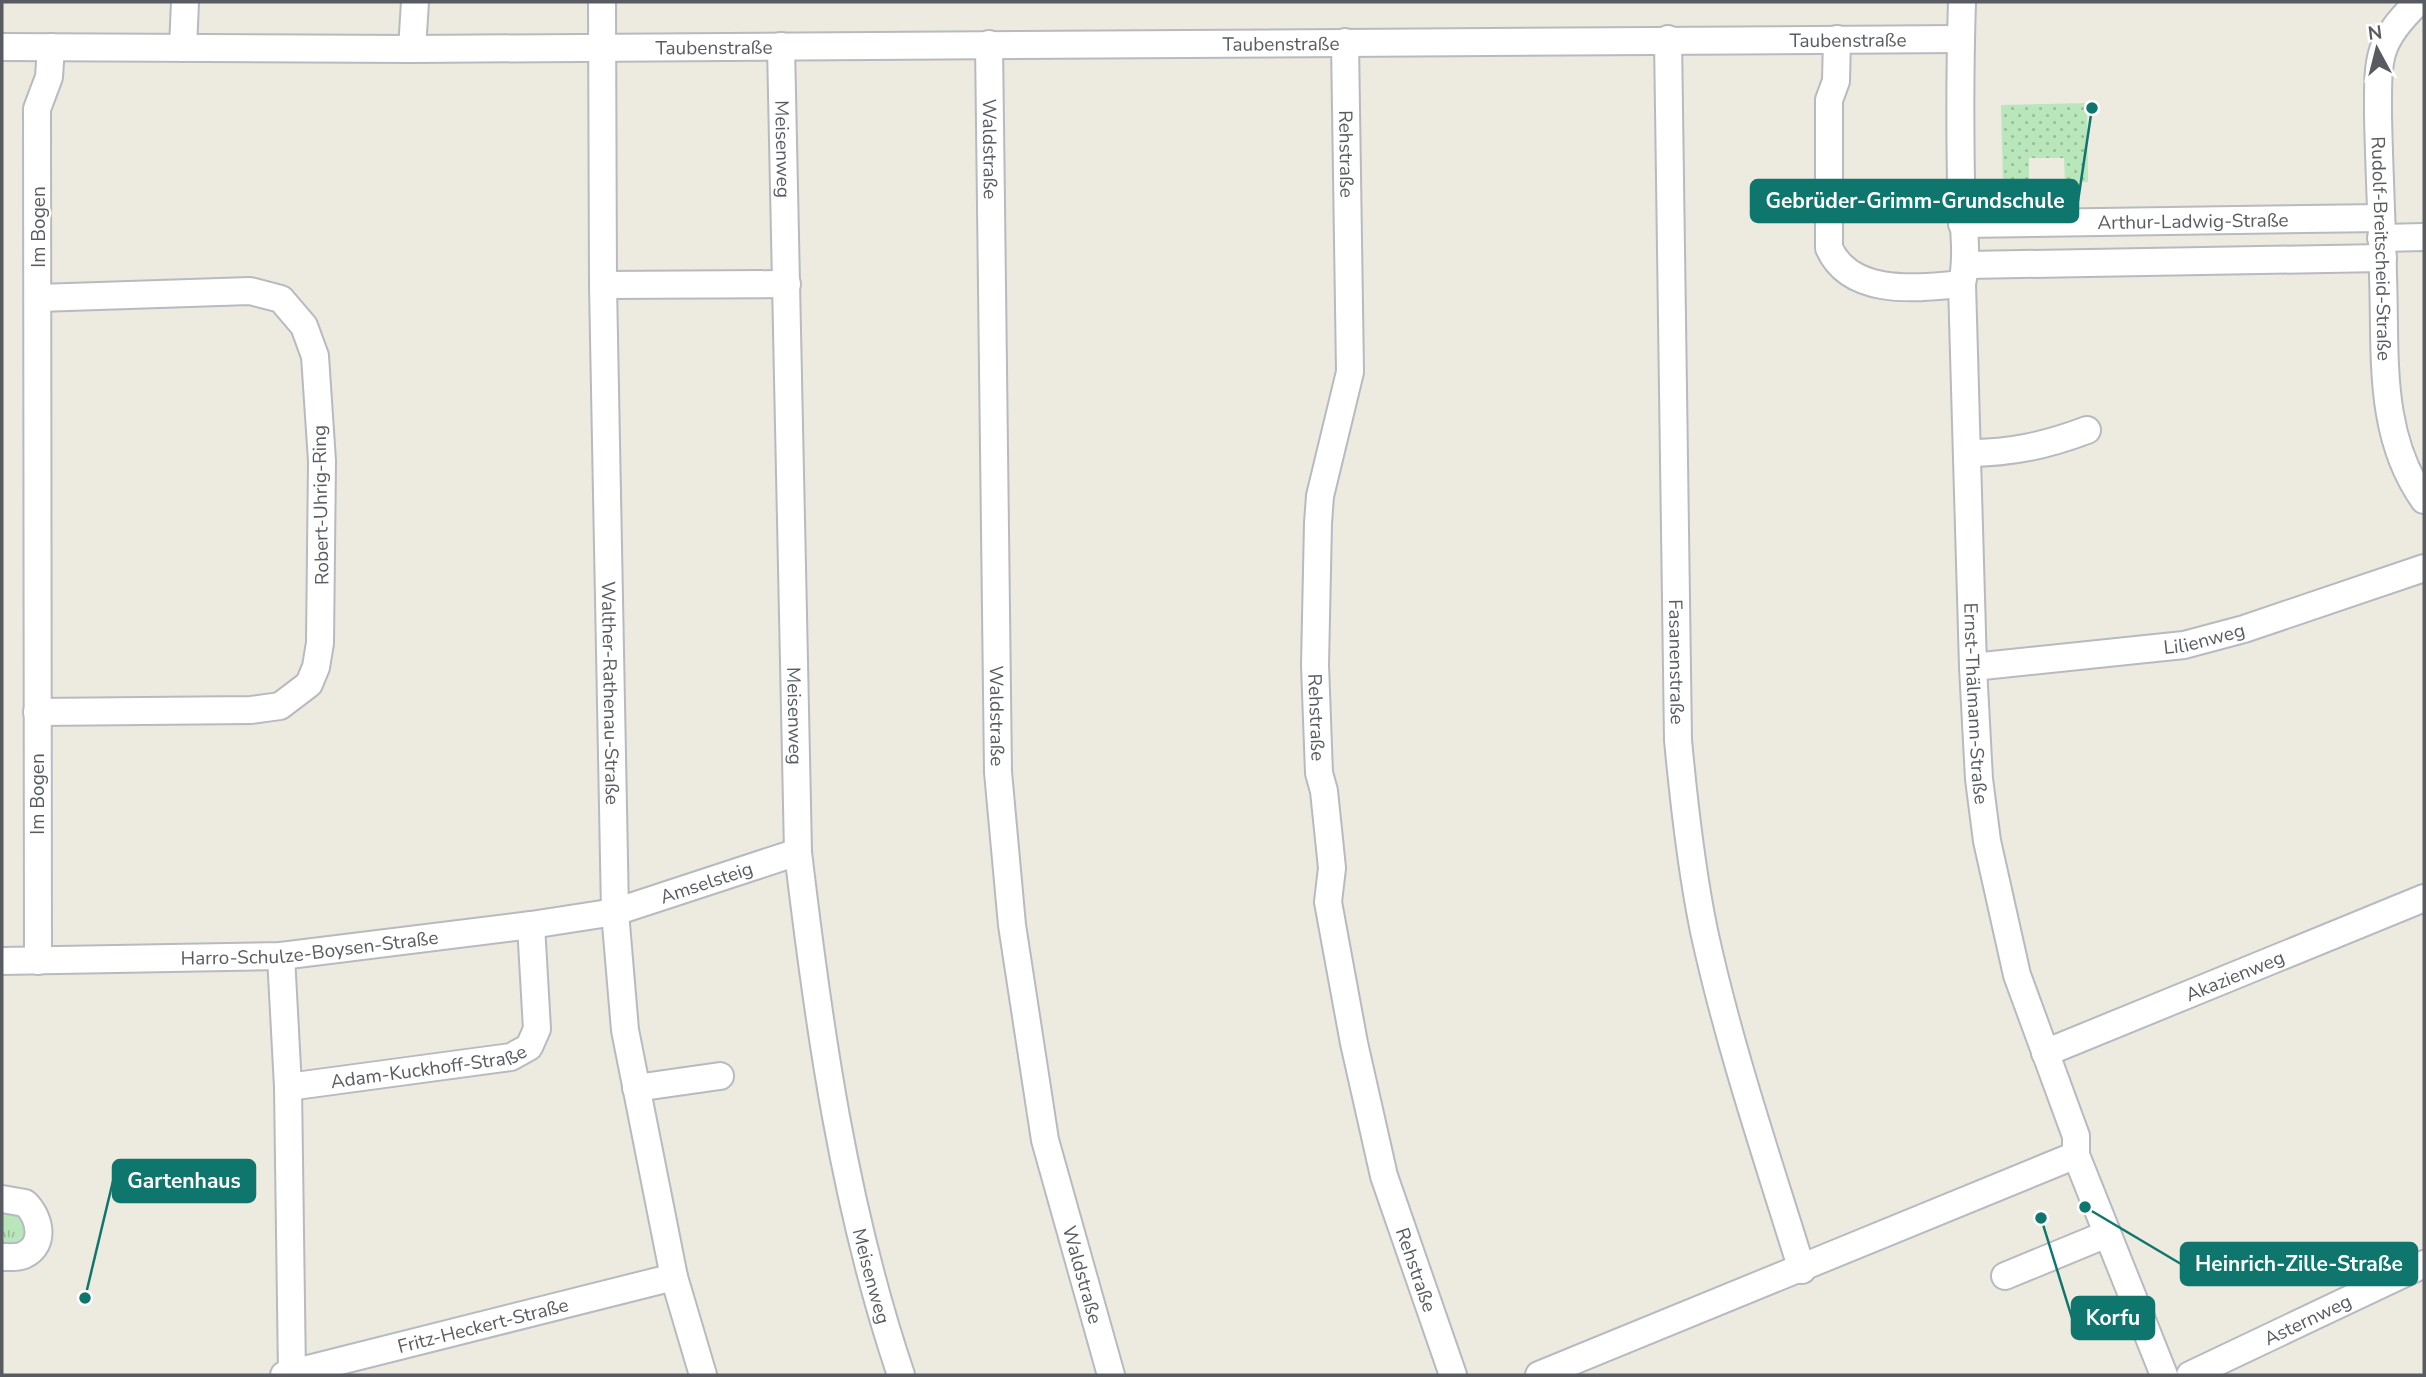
<svg xmlns="http://www.w3.org/2000/svg" width="2426" height="1377" font-family="'Nunito Sans',sans-serif">
	<style>
		.grass { fill: url(#grass-tufts) }
		.park { fill: url(#park-dots) }
		.lines { fill: none; stroke-linecap: round; stroke-linejoin: round }
		.minor-casing { stroke: #b7bac0; stroke-width: 30 }
		.minor { stroke: #fff; stroke-width: 26 }
		.labels { text-anchor: middle; stroke-width: 5; stroke-linejoin: round; paint-order: stroke }
		.street-label { font-size: 19px; fill: #585c62; stroke: #fff }
		.leader { fill: none; stroke: #0f766e; stroke-width: 2.5 }
		.callout-dot { fill: #0f766e; stroke: #fff; stroke-width: 2.5 }
		.callout { fill: #0f766e; stroke: #0f766e; stroke-width: 2.5 }
		.callout-label { font-size: 21px; text-anchor: middle; font-weight: bold; fill: #fff }
	</style>
	<defs>
		<pattern id="grass-tufts" width="24" height="20" patternUnits="userSpaceOnUse" patternTransform="scale(1.75)"><rect width="24" height="20" fill="#b9e7bb"/><path d="M3 7l-1-3M5 7V3M7 7l1-3M15 17l-1-3M17 17v-4M19 17l1-3" fill="none" stroke="#99be9b"/></pattern>
		<pattern id="park-dots" width="8" height="8" patternUnits="userSpaceOnUse" patternTransform="scale(1.75)"><rect width="8" height="8" fill="#b9e7bb"/><path d="M2 2h.1M6 6h.1" fill="none" stroke="#99be9b" stroke-width="1.8" stroke-linecap="round"/></pattern>
	</defs>
	<rect width="100%" height="100%" fill="#edeadf"/>
	<path class="grass" d="M2,1203L17,1205L32,1236L2,1253Z"/>
	<path class="park" d="M2087,103L2088,182H2065L2064,158H2029V183H2003L2001,105Z"/>
	<g class="lines">
		<g class="minor-casing">
			<g id="minor">
				<path id="s1" d="M602,2L603,285L615,912L625,1030L674,1277L703,1375"/>
				<path id="s2" d="M1962,2C1960,62 1960,123 1961,184C1962,217 1969,252 1962,284L1973,667L1979,779L1987,841L2017,975L2076,1136V1155L2164,1375"/>
				<path id="s3" d="M2418,2C2376,43 2378,58 2378,115C2379,168 2382,222 2383,276C2386,353 2377,434 2424,500"/>
				<path id="s4" d="M1668,39L1678,740C1684,804 1691,868 1704,931C1729,1046 1767,1157 1802,1270"/>
				<path d="M1837,39L1836,81L1829,100V248C1851,297 1918,288 1962,284"/>
				<path id="s5" d="M1345,42L1350,372L1320,496L1318,523L1315,665L1319,773L1324,791L1332,868L1328,902L1354,1043L1384,1176L1453,1375"/>
				<path id="s6" d="M989,44L998,772L1012,925L1045,1140L1111,1375"/>
				<path id="s7" d="M781,46L798,852C819,1029 844,1206 901,1375"/>
				<path id="s8" d="M2,47L412,49L1961,39"/>
				<path d="M183,48L185,2"/>
				<path d="M412,49L415,2"/>
				<path id="s9" d="M1962,224L2381,218"/>
				<path d="M2381,238L2424,237"/>
				<path d="M1967,265L2383,258"/>
				<path d="M603,285L787,284"/>
				<path d="M1968,453C2012,453 2047,445 2087,430"/>
				<path id="s10" d="M1973,667L2184,645L2244,629L2424,568"/>
				<path d="M37,712L251,710L280,706L309,684L316,667L320,643L322,461L315,356L304,326L281,299L250,291L38,298"/>
				<path d="M281,956L288,1087L292,1375"/>
				<path id="s11" d="M2,961L281,956L531,925L615,912L798,852"/>
				<path d="M38,961L37,109L49,77L51,47"/>
				<path id="s12" d="M2045,1053L2424,898"/>
				<path id="s13" d="M288,1087L511,1057L529,1047L537,1029L531,925"/>
				<path d="M636,1088L720,1076"/>
				<path d="M2,1199L25,1203C39,1216 47,1244 24,1255C18,1258 8,1257 2,1257"/>
				<path d="M2005,1276L2107,1234"/>
				<path id="s14" d="M284,1375L674,1277"/>
				<path d="M1539,1375L2076,1155"/>
				<path id="s15" d="M2190,1375L2424,1264"/>
			</g>
		</g>
		<use href="#minor" class="minor"/>
	</g>
	<g class="labels">
		<g class="street-label">
			<text dy="7" stroke="none"><textPath href="#s8" startOffset="1846">Taubenstraße</textPath></text>
			<text dy="7" stroke="none"><textPath href="#s8" startOffset="1279">Taubenstraße</textPath></text>
			<text dy="7" stroke="none"><textPath href="#s8" startOffset="712">Taubenstraße</textPath></text>
			<text dy="7" stroke="none"><textPath href="#s7" startOffset="103">Meisenweg</textPath></text>
			<text dy="7" stroke="none"><textPath href="#s6" startOffset="105">Waldstraße</textPath></text>
			<text dy="7" stroke="none"><textPath href="#s5" startOffset="112">Rehstraße</textPath></text>
			<text dy="7" stroke="none"><textPath href="#s9" startOffset="231">Arthur-Ladwig-Straße</textPath></text>
			<text transform="translate(38 227) rotate(-90)" y="7">Im Bogen</text>
			<text dy="7" stroke="none"><textPath href="#s3" startOffset="259">Rudolf-Breitscheid-Straße</textPath></text>
			<text transform="translate(320 505) rotate(-91)" y="7">Robert-Uhrig-Ring</text>
			<text dy="7" stroke="none"><textPath href="#s10" startOffset="233">Lilienweg</textPath></text>
			<text dy="7" stroke="none"><textPath href="#s4" startOffset="623">Fasanenstraße</textPath></text>
			<text dy="7" stroke="none"><textPath href="#s1" startOffset="691">Walther-Rathenau-Straße</textPath></text>
			<text dy="7" stroke="none"><textPath href="#s2" startOffset="702">Ernst-Thälmann-Straße</textPath></text>
			<text dy="7" stroke="none"><textPath href="#s7" startOffset="670">Meisenweg</textPath></text>
			<text dy="7" stroke="none"><textPath href="#s6" startOffset="672">Waldstraße</textPath></text>
			<text dy="7" stroke="none"><textPath href="#s5" startOffset="679">Rehstraße</textPath></text>
			<text transform="translate(37 794) rotate(-90)" y="7">Im Bogen</text>
			<text dy="7" stroke="none"><textPath href="#s11" startOffset="712">Amselsteig</textPath></text>
			<text dy="7" stroke="none"><textPath href="#s11" startOffset="308">Harro-Schulze-Boysen-Straße</textPath></text>
			<text dy="7" stroke="none"><textPath href="#s12" startOffset="205">Akazienweg</textPath></text>
			<text dy="7" stroke="none"><textPath href="#s13" startOffset="142">Adam-Kuckhoff-Straße</textPath></text>
			<text dy="7" stroke="none"><textPath href="#s5" startOffset="1244">Rehstraße</textPath></text>
			<text dy="7" stroke="none"><textPath href="#s6" startOffset="1239">Waldstraße</textPath></text>
			<text dy="7" stroke="none"><textPath href="#s7" startOffset="1237">Meisenweg</textPath></text>
			<text dy="7" stroke="none"><textPath href="#s15" startOffset="130">Asternweg</textPath></text>
			<text dy="7" stroke="none"><textPath href="#s14" startOffset="205">Fritz-Heckert-Straße</textPath></text>
		</g>
	</g>
	<path class="leader" d="M2092 108L2078 201M85 1298L113 1181M2085 1207L2181 1264M2041 1218L2072 1318"/>
	<g class="callout-dot">
		<circle cx="2092" cy="108" r="7"/>
		<circle cx="85" cy="1298" r="7"/>
		<circle cx="2085" cy="1207" r="7"/>
		<circle cx="2041" cy="1218" r="7"/>
	</g>
	<g class="callout">
		<rect x="1751" y="180" width="327" height="42" rx="7"/>
		<rect x="113" y="1160" width="142" height="42" rx="7"/>
		<rect x="2181" y="1243" width="236" height="42" rx="7"/>
		<rect x="2072" y="1297" width="82" height="42" rx="7"/>
	</g>
	<g class="callout-label">
		<text x="1915" y="208">Gebrüder-Grimm-Grundschule</text>
		<text x="184" y="1188">Gartenhaus</text>
		<text x="2299" y="1271">Heinrich-Zille-Straße</text>
		<text x="2113" y="1325">Korfu</text>
	</g>
	<rect width="2426" height="1377" fill="none" stroke="#585c62" stroke-width="7"/>
	<g transform="translate(2377 49) rotate(353)" stroke="#ffffff" stroke-width="5" paint-order="stroke">
	<path d="M0-5L12 26L0 18L-12 26Z" fill="#585c62"/>
	<text y="-10" font-size="19" font-weight="bold" text-anchor="middle" fill="#585c62">N</text>
	</g>
</svg>
